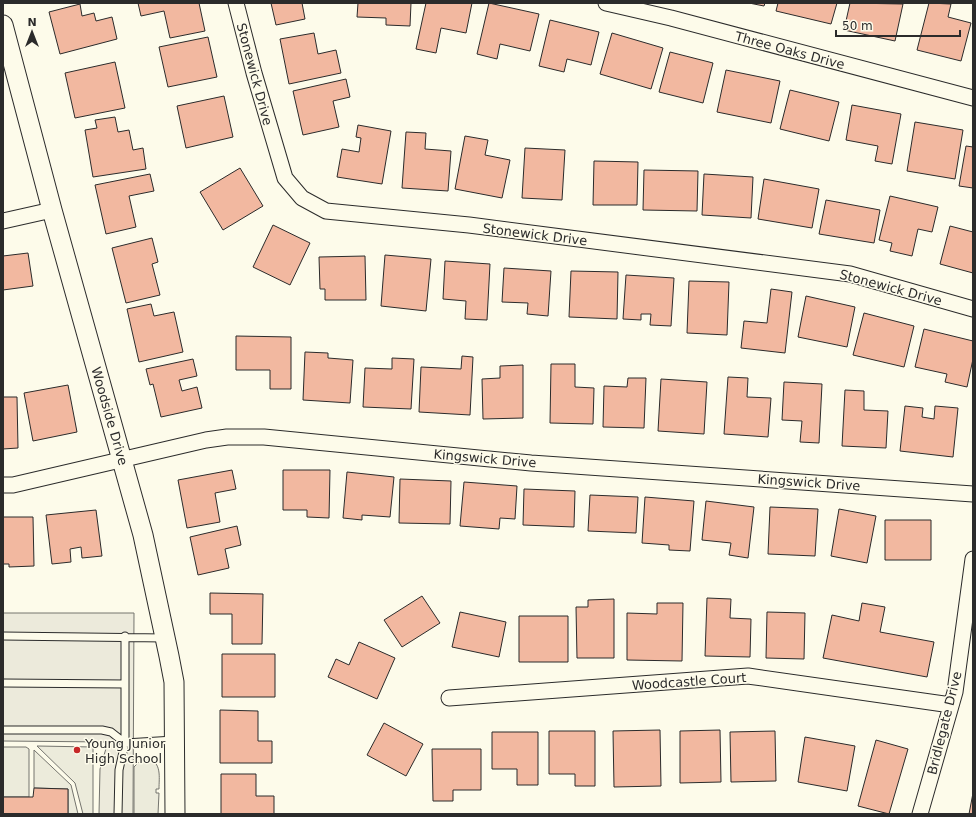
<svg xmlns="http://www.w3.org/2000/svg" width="976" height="817" font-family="'DejaVu Sans',sans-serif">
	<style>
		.green { fill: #ecebdb; stroke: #74746e }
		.parking { fill: #eceadb; stroke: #74746e }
		.building { fill: #f2b8a0; stroke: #2b2b2b }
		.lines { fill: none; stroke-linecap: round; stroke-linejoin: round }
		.service-casing { stroke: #2b2b2b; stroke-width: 9 }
		.minor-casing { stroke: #2b2b2b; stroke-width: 17 }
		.tertiary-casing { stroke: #2b2b2b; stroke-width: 21 }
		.service { stroke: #fdfbea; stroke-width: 7 }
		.minor { stroke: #fdfbea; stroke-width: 15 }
		.tertiary { stroke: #fdfbea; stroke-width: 19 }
		.poi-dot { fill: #c62828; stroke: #fdfbea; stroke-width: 1.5 }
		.labels { text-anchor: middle; stroke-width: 3; stroke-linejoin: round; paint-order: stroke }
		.street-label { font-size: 13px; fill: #2b2b2b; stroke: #fdfbea }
		.poi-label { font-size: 13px; fill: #2b2b2b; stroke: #fdfbea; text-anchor: start }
	</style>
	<rect width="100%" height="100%" fill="#fdfbea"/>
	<path class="green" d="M37,746L93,747V814H83L75,783Z
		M3,747H26L29,749V797H3Z
		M34,750L71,785L78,814H68V789L34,788Z
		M148,758C162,763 159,777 159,789H156V793H159L158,814H134V767L139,762L148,761Z"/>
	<path class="parking" d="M3,613H134L133,814H99L100,769L107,745V742L3,741Z"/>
	<path class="building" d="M138,3H199L205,31L170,38L164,11L141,16Z
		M271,3H302L305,19L276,25Z
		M358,3H411L410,26L386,25V18L357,17Z
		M426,3H472L466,33L441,28L436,53L416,49Z
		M489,3L539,14L530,51L500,44L497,59L477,54Z
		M749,3H765L764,6Z
		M778,3H837L831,24L776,11Z
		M850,3L903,4L895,41L844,30Z
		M929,3L951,4L948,17L971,23L961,61L917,50Z
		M80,4L82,16L94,13L96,21L112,17L117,39L60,54L49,12Z
		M550,20L599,32L591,65L567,59L564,72L539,66Z
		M314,33L318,54L336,50L341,73L289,84L280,39Z
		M612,33L663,48L651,89L600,74Z
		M208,37L217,77L168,87L159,47Z
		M670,52L713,63L703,103L659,92Z
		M115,62L125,108L75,118L65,73Z
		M726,70L780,81L771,123L717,112Z
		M346,79L350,97L333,101L339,127L303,135L293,91Z
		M790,90L839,102L829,141L780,129Z
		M224,96L233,137L186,148L177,106Z
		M852,105L901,114L892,164L875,161L878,146L846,140Z
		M115,117L118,132L129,130L133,150L143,148L146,169L93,177L85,130L97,128L95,120Z
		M915,122L963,130L955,179L907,171Z
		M358,125L391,131L382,184L337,177L342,149L359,152L361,138L356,137Z
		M406,132L426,133L425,149L451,151L448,191L402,188Z
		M465,136L488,140L485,155L510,160L502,198L455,189Z
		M966,146L973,147V188L959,186Z
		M525,148L565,150L562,200L522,198Z
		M594,161L638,162L637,205H593Z
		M240,168L263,206L223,230L200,192Z
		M644,170L698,171L697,211L643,210Z
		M150,174L154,191L129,196L136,227L106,234L95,185Z
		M704,174L753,177L751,218L702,215Z
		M764,179L819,189L812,228L758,219Z
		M890,196L938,207L932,232L918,229L912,256L890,251L892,243L879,240Z
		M826,200L880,210L874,243L819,234Z
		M273,225L310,243L290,285L253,267Z
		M950,226L973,232V273L940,264Z
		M152,238L158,262L152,264L160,295L126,303L112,248Z
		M28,253L33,286L3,290V256Z
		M385,255L431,259L426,311L381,306Z
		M365,256L366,300H325V289H320L319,257Z
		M445,261L490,264L487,320L465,319L466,301L443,299Z
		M504,268L551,271L548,316L527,314L528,303L502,302Z
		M571,271L618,272L617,319L569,317Z
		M626,275L674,278L671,326L650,325L651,314H641V320L623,319Z
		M689,281L729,282L727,335L687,333Z
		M771,289L792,292L785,353L741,348L744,321L767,323Z
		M806,296L855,307L847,347L798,337Z
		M151,304L154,316L174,312L183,352L139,362L127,309Z
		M864,313L914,326L904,367L853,355Z
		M924,329L973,341V359L967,387L945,382L947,374L915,367Z
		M236,336L291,337V389H270V370H236Z
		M305,352L328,353V358L353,360L350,403L303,400Z
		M462,356L473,357L470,415L419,412L421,367L461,369Z
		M392,358L414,359L411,409L363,407L365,368L392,369Z
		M193,359L197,376L179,380L182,391L197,387L202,408L161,417L153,384L150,385L146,369Z
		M551,364H575V387L594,388L593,424L550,423Z
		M523,365V418L483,419L482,379L500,378V366Z
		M728,377L748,378L747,397L771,398L768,437L724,434Z
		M628,378H646L644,428L603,427L604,386L627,387Z
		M661,379L707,382L704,434L658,431Z
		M784,382L822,384L819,443L800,442L802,421L782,420Z
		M68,385L77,432L33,441L24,393Z
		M845,390L864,391V410L888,411L886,448L842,446Z
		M3,397H17L18,448L3,449Z
		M905,406L923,408L922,417L934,419L935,406L958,408L953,457L900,451Z
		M232,470L236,489L215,493L220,522L187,528L178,480Z
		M283,470H330L329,518L307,517V510H283Z
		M347,472L394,477L390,517L362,515V520L343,518Z
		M400,479L451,481L450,524L399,523Z
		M464,482L517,486L515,519L500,518L499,529L460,526Z
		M524,489L575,491L574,527L523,525Z
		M590,495L638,497L636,533L588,531Z
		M645,497L694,501L690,551L669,550V545L642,543Z
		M706,501L754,507L748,558L729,555L731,543L702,540Z
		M770,507L818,509L815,556L768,554Z
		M839,509L876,516L867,563L831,556Z
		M96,510L102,556L82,558L81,547L70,549L71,562L52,564L46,515Z
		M3,517H33L34,566L9,567V564H3Z
		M885,520H931V560H885Z
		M237,526L241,545L225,549L229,568L198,575L190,537Z
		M210,593L263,594L262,644H232V614H210Z
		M422,596L440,623L402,647L384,620Z
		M707,598L731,599L730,618L751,619L750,657L705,656Z
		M614,599V658H577L576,607H588V600Z
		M657,603H683L682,661L627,660V613L657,614Z
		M862,603L885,607L880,632L934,642L927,677L823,658L832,615L859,621Z
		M460,612L506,622L499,657L452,647Z
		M767,612L805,613L804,659L766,658Z
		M519,616H568V662H519Z
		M359,642L395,658L377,699L328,677L336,659L349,665Z
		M222,654H275V697H222Z
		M220,710L258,711V741H272V763H220Z
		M384,723L423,744L406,776L367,755Z
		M660,730L661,786L614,787L613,731Z
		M720,730L721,782L680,783V731Z
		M549,731H595V786H575V774H549Z
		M775,731L776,781L731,782L730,732Z
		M492,732H538V785H517V769H492Z
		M805,737L855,746L847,791L798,782Z
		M876,740L908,749L889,814L858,806Z
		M432,749H481V790H453V801H433Z
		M221,774H256V796H274V814H221Z
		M34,788L68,789V814H3V791V797H33Z
		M973,793V814H969Z"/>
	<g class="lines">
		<g class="service-casing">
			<path id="service" d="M3,636L165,638
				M3,683L125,684
				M3,730H102L111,732L125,743
				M125,743L174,740
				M118,814L119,770L125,743V636"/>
		</g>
		<g class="minor-casing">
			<path id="minor" d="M236,3L254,73L285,178L302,198L326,211L469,225L850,274L973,309
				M606,3L671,18L973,98
				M3,221L52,210
				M3,485H13L206,440L227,437H264L531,463L973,494
				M449,698L748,676L951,705
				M920,814L955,692L973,559"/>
		</g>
		<g class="tertiary-casing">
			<path id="tertiary" d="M3,25L52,210L143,535L169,656L174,682L175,814"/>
		</g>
		<use href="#service" class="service"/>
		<use href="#minor" class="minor"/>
		<use href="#tertiary" class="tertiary"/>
	</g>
	<circle class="poi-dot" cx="77" cy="750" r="4"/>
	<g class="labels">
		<g class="street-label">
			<text transform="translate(790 50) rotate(15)" y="5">Three Oaks Drive</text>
			<text transform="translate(255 74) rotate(75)" y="5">Stonewick Drive</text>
			<text transform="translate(535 234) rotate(7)" y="5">Stonewick Drive</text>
			<text transform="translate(891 287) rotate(15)" y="5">Stonewick Drive</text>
			<text transform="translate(110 416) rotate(74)" y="5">Woodside Drive</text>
			<text transform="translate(485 458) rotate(5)" y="5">Kingswick Drive</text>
			<text transform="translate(809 482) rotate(4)" y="5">Kingswick Drive</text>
			<text transform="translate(689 681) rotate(-4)" y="5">Woodcastle Court</text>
			<text transform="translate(944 723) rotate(-76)" y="5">Bridlegate Drive</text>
		</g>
		<g class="poi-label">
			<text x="85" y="748">Young Junior<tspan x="85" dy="15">High School</tspan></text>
		</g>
	</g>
	<rect width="976" height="817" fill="none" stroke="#2b2b2b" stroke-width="8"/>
	<g transform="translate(32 32)" stroke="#fdfbea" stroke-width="3" paint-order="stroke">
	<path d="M0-3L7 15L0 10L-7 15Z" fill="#2b2b2b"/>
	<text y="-6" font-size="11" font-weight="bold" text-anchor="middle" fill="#2b2b2b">N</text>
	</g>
	<path d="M836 30v6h124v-6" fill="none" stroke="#2b2b2b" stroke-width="2"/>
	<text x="842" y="30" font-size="12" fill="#2b2b2b" stroke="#fdfbea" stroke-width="3" paint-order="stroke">50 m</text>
</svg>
